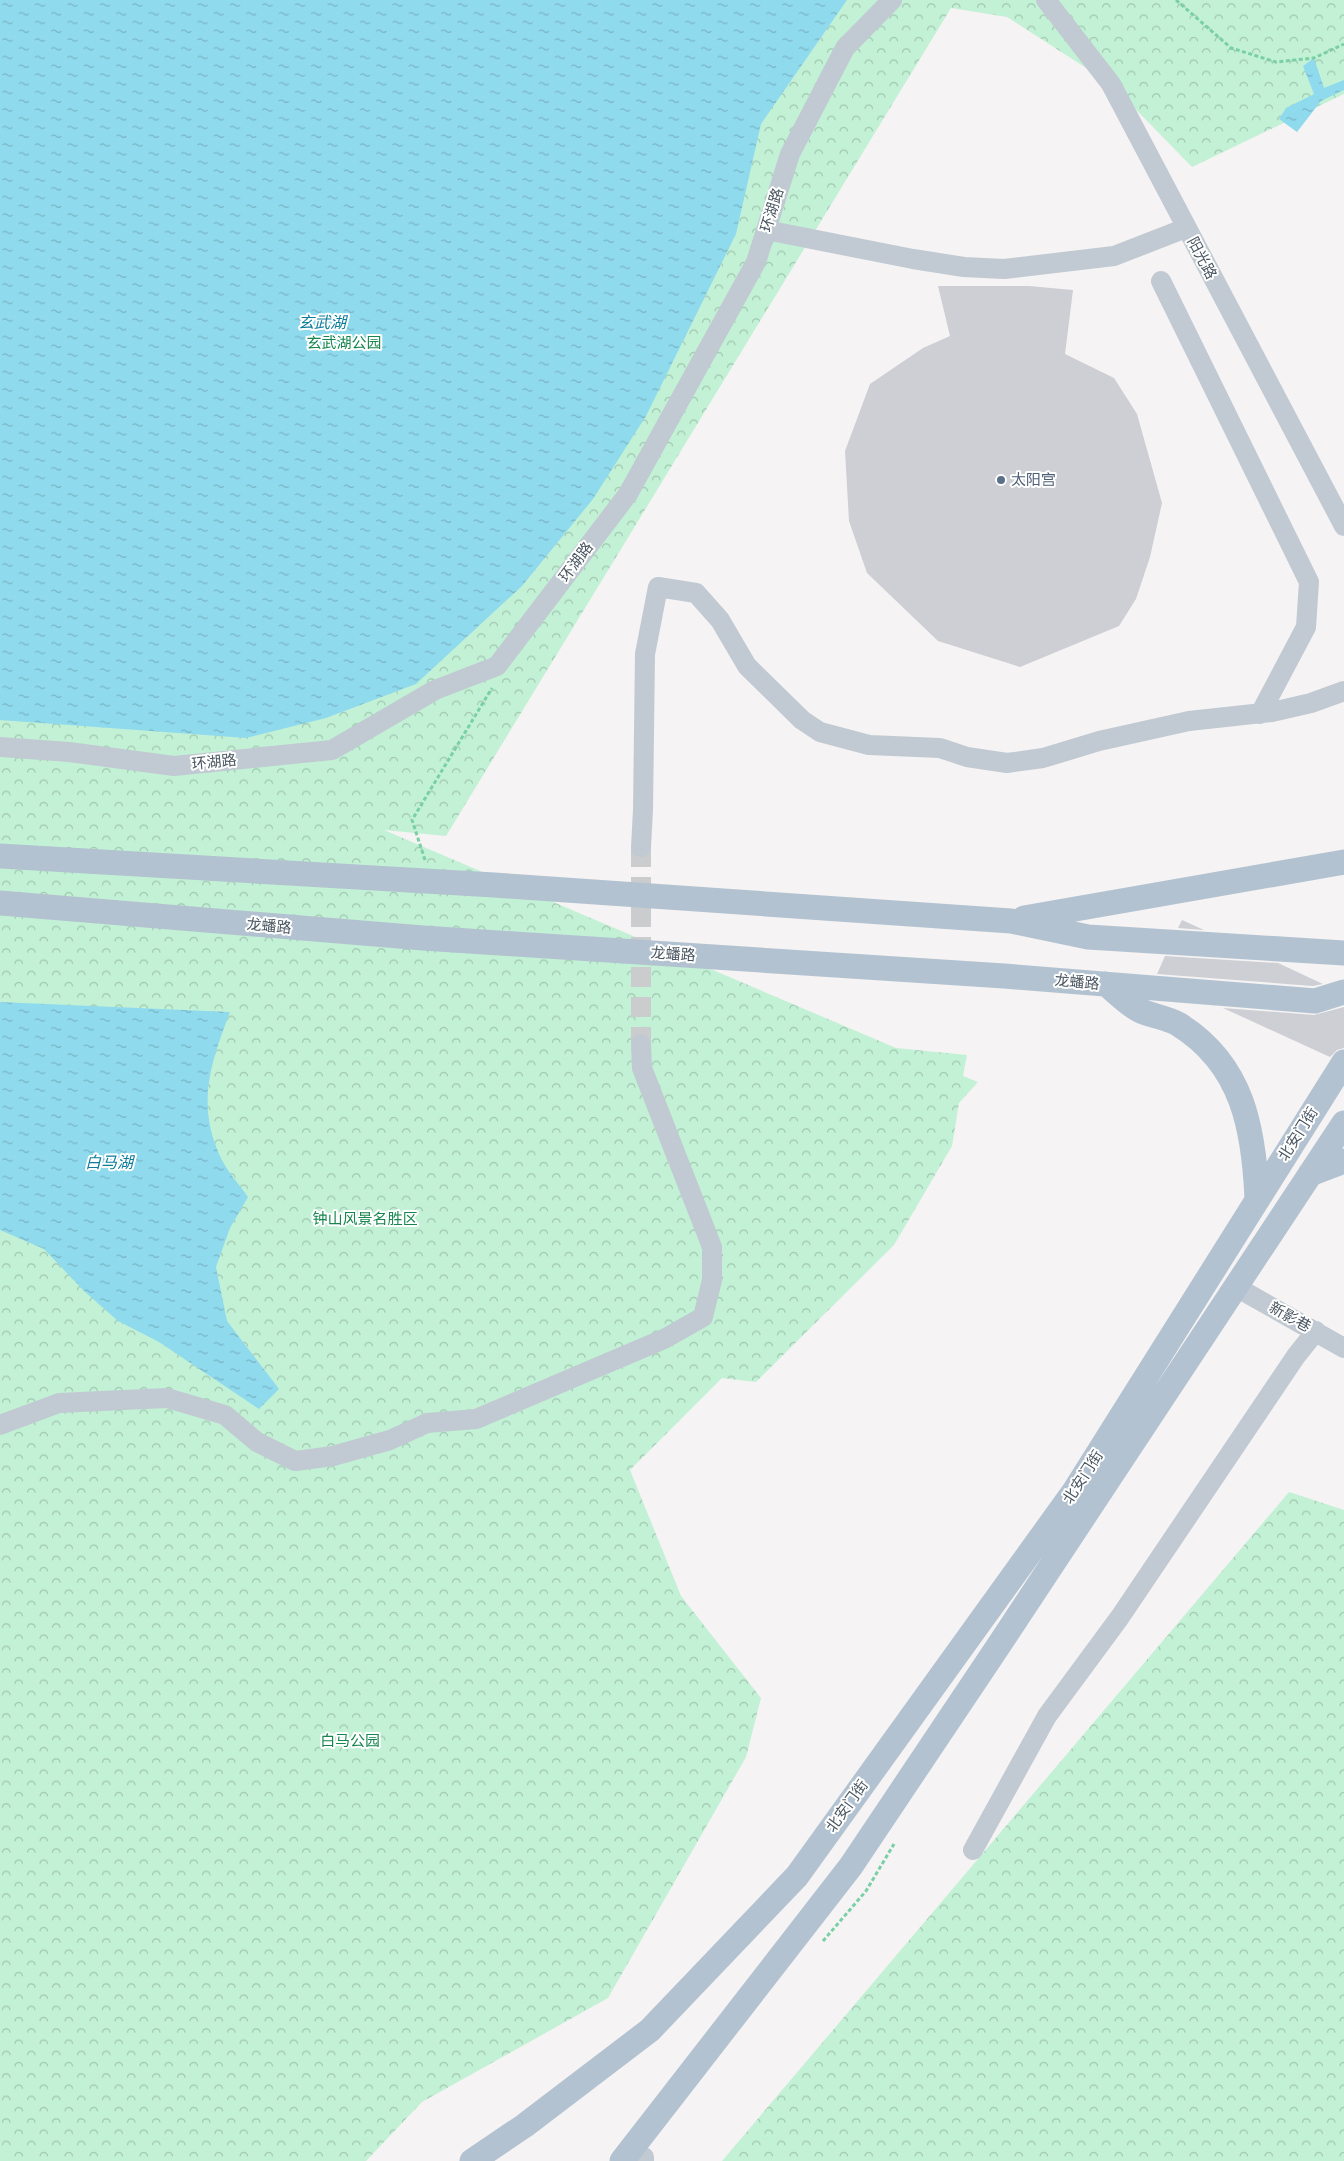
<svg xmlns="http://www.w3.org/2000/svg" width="1344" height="2161" font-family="Signika,'Noto Sans SC',sans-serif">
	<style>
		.park { fill: url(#park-crowns) }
		.water { fill: url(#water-ripples) }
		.building { fill: #cdcfd5 }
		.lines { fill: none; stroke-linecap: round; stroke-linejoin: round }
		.minor-tunnel { stroke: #caccce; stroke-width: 20; stroke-dasharray: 20 10; stroke-linecap: butt }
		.path { stroke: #7ad0a6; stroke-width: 3; stroke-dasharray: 4 2.5; stroke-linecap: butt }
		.minor { stroke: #c1cad2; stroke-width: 20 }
		.major { stroke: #b3c2d1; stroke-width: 25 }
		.service-dot { fill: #5c6f8a; stroke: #fff; stroke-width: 2 }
		.labels { text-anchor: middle; stroke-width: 4; stroke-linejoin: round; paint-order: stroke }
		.street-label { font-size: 15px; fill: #4a5661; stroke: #fff }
		.park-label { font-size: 15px; fill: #17864f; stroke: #fff }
		.service-label { font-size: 15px; fill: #4e5e75; stroke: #fff; text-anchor: start }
		.water-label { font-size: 16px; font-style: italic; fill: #0c7c9b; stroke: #fff }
	</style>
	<defs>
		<pattern id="park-crowns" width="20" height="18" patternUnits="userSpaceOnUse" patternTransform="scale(1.25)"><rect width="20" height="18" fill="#c3f1d5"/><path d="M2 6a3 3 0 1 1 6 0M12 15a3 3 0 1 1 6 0" fill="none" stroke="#a0c6b0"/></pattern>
		<pattern id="water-ripples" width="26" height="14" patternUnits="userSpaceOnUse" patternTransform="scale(1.25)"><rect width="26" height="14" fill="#90daee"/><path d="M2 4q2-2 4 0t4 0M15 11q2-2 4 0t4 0" fill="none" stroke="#78b4c4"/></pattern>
	</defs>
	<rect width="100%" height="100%" fill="#f5f3f3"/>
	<path class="park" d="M0,0H1344V94L1192,167L1111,84L1007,17L951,8L446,836L384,830L896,1048L967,1055L963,1076L978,1082L959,1103L952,1146L894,1245L756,1382L722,1378L630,1470L681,1596L761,1698L746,1757L608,1998L422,2102L366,2161H0Z
		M1289,1492L1344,1510V2161H722Z"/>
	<path class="water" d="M0,0H847L761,124L736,234L646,416L593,499L522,586L416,684L326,718L246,738L0,720Z
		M1314,58L1324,88L1344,80V90L1321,101L1297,132L1279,119L1286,108L1314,94L1303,66Z
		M0,1002L230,1012C211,1062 196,1103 220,1156C226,1170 239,1184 248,1197L230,1228L216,1267L227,1321L279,1389L259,1409L159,1342L118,1321L84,1291L44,1249L0,1230Z"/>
	<path class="building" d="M938,286H1029L1073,290L1065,354L1114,378L1137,414L1162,503L1150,557L1136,599L1119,626L1020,667L938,641L867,573L849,521L845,451L870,384L923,348L950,336Z
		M1182,920L1204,930L1178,928Z
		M1165,956L1278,963L1323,984L1313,986L1157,974Z
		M1344,1007V1048L1337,1050L1330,1057L1223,1008L1314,1015Z"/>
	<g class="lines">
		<path class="minor-tunnel" d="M641,847V1044"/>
		<path class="path" d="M1176,0L1231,48L1276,62L1314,58L1344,44
			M425,860L412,820L492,688
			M823,1941L866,1891L894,1844"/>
		<path class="minor" d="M1046,0L1111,84L1344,526
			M766,230L913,259L964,267L1004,269L1114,256L1186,228
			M1161,281L1309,582L1306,627L1260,714
			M0,747L69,752L174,766L332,750L435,690L497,666L628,494L756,262L790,154L845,48L892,0
			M641,847L643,810L645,654L658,587L696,593L720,620L747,666L802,720L820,732L869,745L940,748L967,757L1007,763L1043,758L1099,741L1189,721L1272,712L1311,703L1344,691
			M1236,1287L1344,1348
			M0,1425L59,1403L167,1398L225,1415L257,1442L295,1461L333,1456L390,1440L427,1423L476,1419L664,1339L703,1317L712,1280V1247L642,1068L641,1044
			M973,1850L1047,1716L1120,1617L1296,1356L1316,1331
			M644,2161V2157"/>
		<path class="major" d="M0,856L494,885L1011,921L1088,937L1344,953
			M0,903L423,938L1004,976L1315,1001L1344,992
			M1024,918L1344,862
			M1106,984C1116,992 1127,1004 1139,1010C1151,1016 1166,1017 1178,1024C1243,1064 1254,1129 1257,1199
			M1310,1174L1344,1161
			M472,2161L524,2126L650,2030L797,1876L1075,1490L1344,1062
			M622,2161L851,1866L999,1645L1344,1123"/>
	</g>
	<circle class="service-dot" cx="1001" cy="480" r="5"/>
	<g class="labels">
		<g class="street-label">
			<text transform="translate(772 210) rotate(-73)" y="5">环湖路</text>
			<text transform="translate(1202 258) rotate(62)" y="5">阳光路</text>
			<text transform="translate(576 562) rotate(-53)" y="5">环湖路</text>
			<text transform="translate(214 762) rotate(-6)" y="5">环湖路</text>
			<text transform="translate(269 926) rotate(5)" y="5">龙蟠路</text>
			<text transform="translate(673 954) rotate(4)" y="5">龙蟠路</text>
			<text transform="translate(1077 982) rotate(5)" y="5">龙蟠路</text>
			<text transform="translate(1298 1134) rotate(-58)" y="5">北安门街</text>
			<text transform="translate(1290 1317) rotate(29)" y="5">新影巷</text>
			<text transform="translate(1083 1477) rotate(-57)" y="5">北安门街</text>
			<text transform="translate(847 1806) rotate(-54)" y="5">北安门街</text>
		</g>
		<g class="park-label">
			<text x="344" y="348">玄武湖公园</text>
			<text x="365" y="1224">钟山风景名胜区</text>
			<text x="350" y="1746">白马公园</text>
		</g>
		<g class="service-label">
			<text x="1011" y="485">太阳宫</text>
		</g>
		<g class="water-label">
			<text x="322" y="328">玄武湖</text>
			<text x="109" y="1168">白马湖</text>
		</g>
	</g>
</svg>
